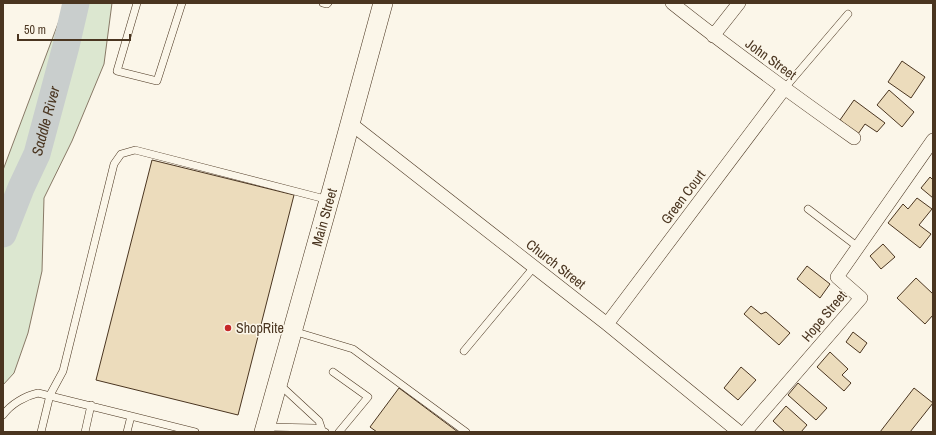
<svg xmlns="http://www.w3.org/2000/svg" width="936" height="435" font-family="'Archivo Narrow',sans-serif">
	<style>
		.green { fill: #dce7d0; stroke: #887966 }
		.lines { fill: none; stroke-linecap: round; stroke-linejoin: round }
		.river { stroke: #c9cecd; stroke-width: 27 }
		.building { fill: #ecdcbc; stroke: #4a3520 }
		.lane-casing { stroke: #4a3520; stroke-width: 8 }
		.street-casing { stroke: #4a3520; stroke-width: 14 }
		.secondary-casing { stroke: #4a3520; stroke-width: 20 }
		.lane { stroke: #fbf6e9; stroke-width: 7 }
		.street { stroke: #fbf6e9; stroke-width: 13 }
		.secondary { stroke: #fbf6e9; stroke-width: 19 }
		.poi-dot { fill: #c62828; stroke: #fbf6e9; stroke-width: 1.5 }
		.labels { text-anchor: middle; stroke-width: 3; stroke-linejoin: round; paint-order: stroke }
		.street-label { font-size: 14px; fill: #4a3520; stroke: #fbf6e9 }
		.poi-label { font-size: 14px; fill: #4a3520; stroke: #fbf6e9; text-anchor: start }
		.water-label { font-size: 15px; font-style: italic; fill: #4a3520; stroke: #fbf6e9 }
	</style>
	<rect width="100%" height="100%" fill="#fbf6e9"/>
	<path class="green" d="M64,3H112L104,64L72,141L44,198L42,271L28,333L14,373L3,385V170L65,5Z"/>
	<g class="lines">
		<path class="river" id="s1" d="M3,234L21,188L37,154L66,46L76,3"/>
	</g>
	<path class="building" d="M902,61L925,77L911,98L888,82Z
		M889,90L914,112L902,127L877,105Z
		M854,100L885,123L877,132L865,124L858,134L840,120Z
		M152,160L294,195L238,415L96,380Z
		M930,177L933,180V198L921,188Z
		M917,198L932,209L919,225L931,234L920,248L888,223L903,204L908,209Z
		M883,244L895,257L881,269L870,256Z
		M807,266L830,284L820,298L797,279Z
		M916,278L933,294V315L925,324L897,298Z
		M751,306L761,314L766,312L790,333L779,345L744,314Z
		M853,332L867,343L860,353L846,342Z
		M830,352L848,369L842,375L851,383L844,391L817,367Z
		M741,367L756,380L738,400L724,388Z
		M798,383L827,408L816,420L788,395Z
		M399,388L458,432H377L370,427Z
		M914,388L933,403L910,432H880Z
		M786,406L807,425L801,432H785L773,421Z"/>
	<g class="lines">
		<g class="lane-casing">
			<path id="lane" d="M137,3L117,71L157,81L182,3
				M323,3L327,4L328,3
				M784,89L848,14
				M808,209L858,247
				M293,331L353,349L466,432
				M464,351L534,267
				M333,372L368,397L339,432
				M279,384L319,421L322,430
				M3,415C11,404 25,396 38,393L131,416L127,432
				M131,416L195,432
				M267,427L315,428L325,432
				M41,432L50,395L63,371L114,164L121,154L135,150L329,200
				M85,432L91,405"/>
		</g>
		<g class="street-casing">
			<path id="street" d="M672,3C731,50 792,94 854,138
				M713,36L739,3
				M350,123L607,324L739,432
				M607,324L784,89
				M745,432L861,298L837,277L933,140"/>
		</g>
		<g class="secondary-casing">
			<g id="secondary">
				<path id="s2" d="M264,432L333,186L383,3"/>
			</g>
		</g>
		<use href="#lane" class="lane"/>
		<use href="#street" class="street"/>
		<use href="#secondary" class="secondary"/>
	</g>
	<circle class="poi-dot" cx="228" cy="328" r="4"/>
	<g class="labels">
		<g class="street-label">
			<text transform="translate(771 59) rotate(36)" y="5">John Street</text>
			<text transform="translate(683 197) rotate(-53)" y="5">Green Court</text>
			<text dy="5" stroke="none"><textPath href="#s2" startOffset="223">Main Street</textPath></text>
			<text transform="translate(556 264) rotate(38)" y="5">Church Street</text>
			<text transform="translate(824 316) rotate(-50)" y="5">Hope Street</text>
		</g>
		<g class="poi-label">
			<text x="236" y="333">ShopRite</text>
		</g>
		<g class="water-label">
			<text dy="5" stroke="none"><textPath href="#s1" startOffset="121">Saddle River</textPath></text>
		</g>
	</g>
	<rect width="936" height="435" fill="none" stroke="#4a3520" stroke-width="8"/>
	<path d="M18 34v6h112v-6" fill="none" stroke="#4a3520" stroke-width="2"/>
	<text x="24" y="34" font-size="12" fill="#4a3520" stroke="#fbf6e9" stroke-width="3" paint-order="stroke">50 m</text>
</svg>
